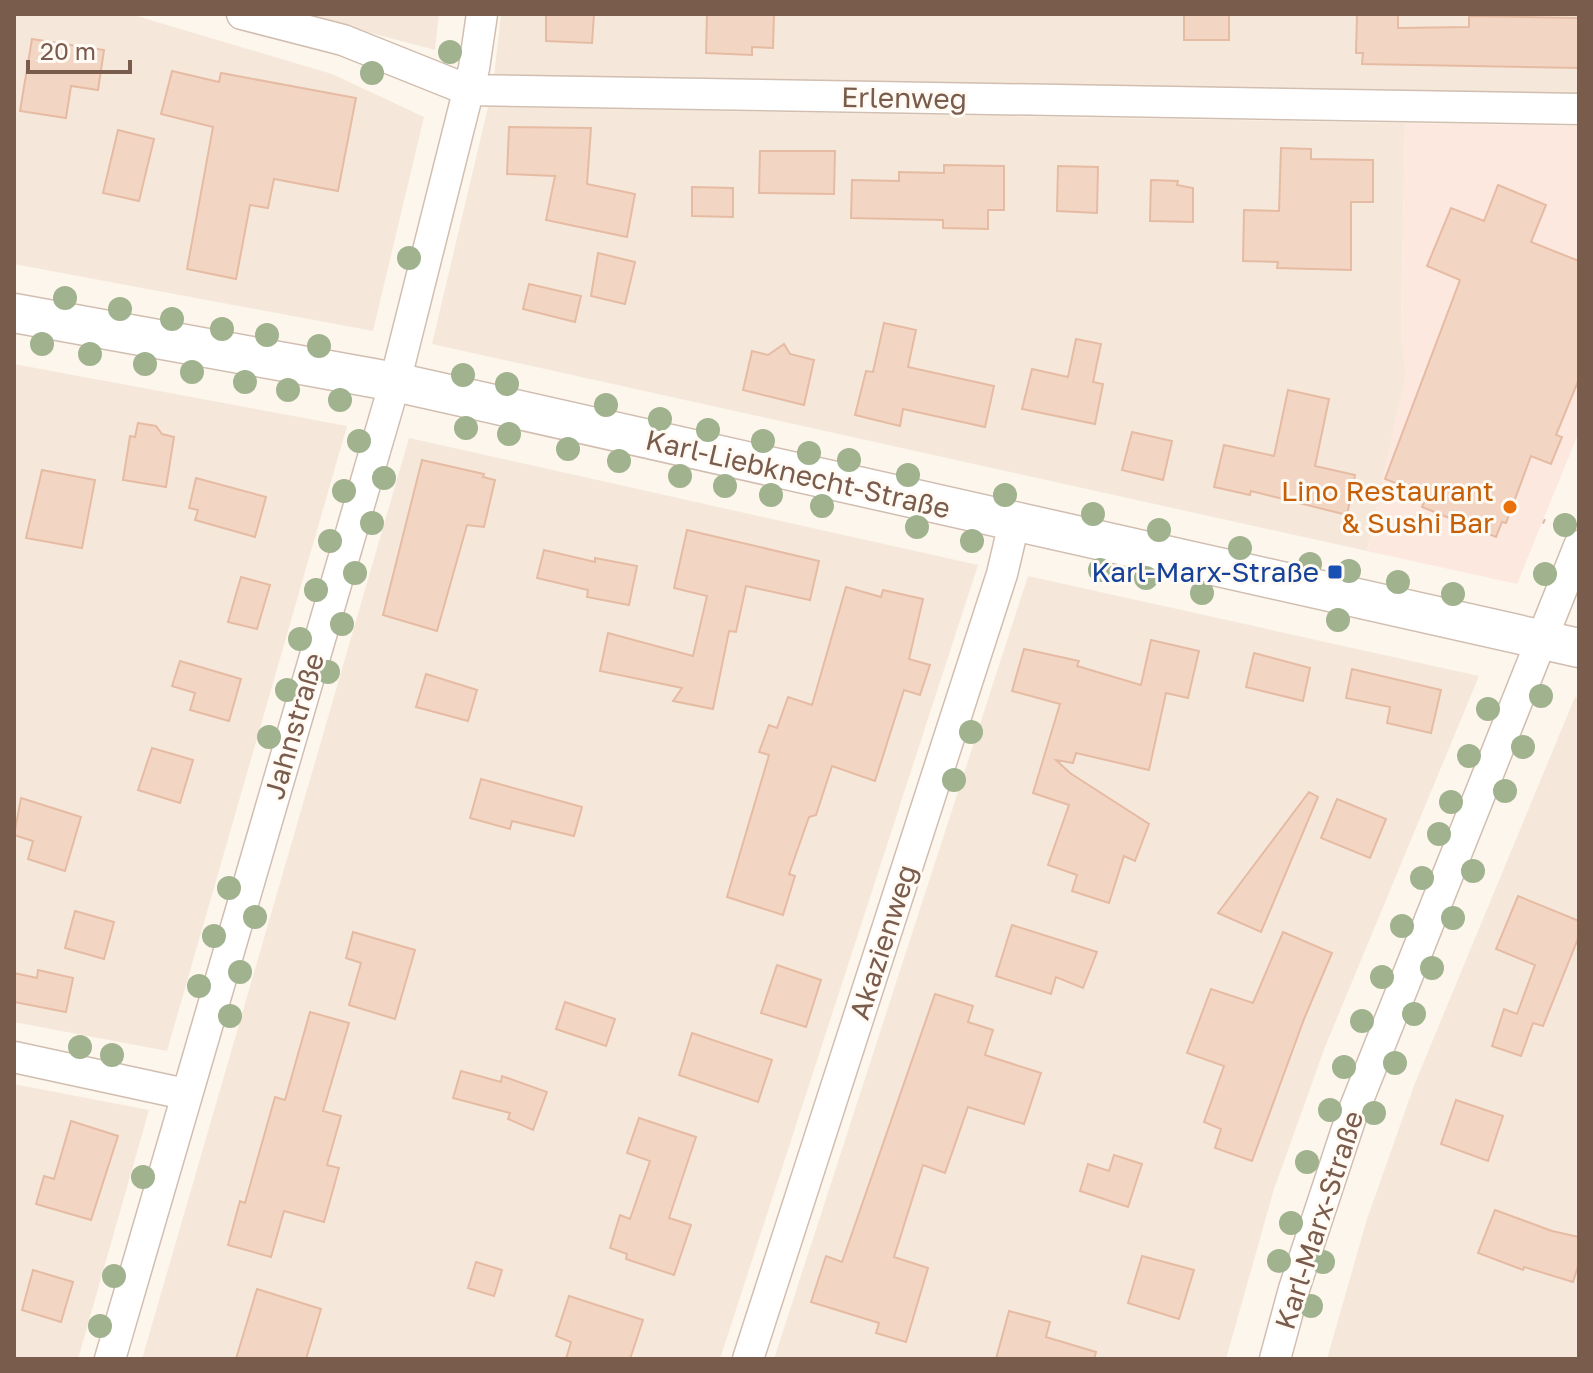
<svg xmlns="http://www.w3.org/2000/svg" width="1593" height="1373" font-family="'Golos Text',sans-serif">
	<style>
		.residential { fill: #f5e8da }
		.commercial { fill: #fde8e0 }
		.building { fill: #f3d5c3; stroke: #e6bba3; stroke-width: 2 }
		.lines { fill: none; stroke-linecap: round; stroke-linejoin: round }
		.minor-casing { stroke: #d1beb0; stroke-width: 33 }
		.tertiary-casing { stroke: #d1beb0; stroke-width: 41 }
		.path { stroke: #d9b8a5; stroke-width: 5; stroke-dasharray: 2 6; stroke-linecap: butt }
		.minor { stroke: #fff; stroke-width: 30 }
		.tertiary { stroke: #fff; stroke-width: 38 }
		.tree { fill: #a0b28e }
		.food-dot { fill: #e8710a; stroke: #fffaf3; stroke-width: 3 }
		.transit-dot { fill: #1a4fb4; stroke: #fffaf3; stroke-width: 3 }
		.labels { text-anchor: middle; stroke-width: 6; stroke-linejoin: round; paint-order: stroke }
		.street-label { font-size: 28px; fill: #7a5c4d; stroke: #fffaf3 }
		.food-label { font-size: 28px; fill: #c56008; stroke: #fffaf3; text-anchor: end }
		.transit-label { font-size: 28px; fill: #164399; stroke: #fffaf3; text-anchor: end }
	</style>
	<rect width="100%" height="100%" fill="#fdf6ec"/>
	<path class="residential" d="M14,14H130L332,74L424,117L373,331L14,264Z
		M300,14H439L435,50Z
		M501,14H1579V95L494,76Z
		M488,107L1405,123L1401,332L1406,375L1367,551L432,344Z
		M14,364L347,426L167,1051L14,1022Z
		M409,438L978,565L720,1359H142Z
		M1028,576L1479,676L1325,1047L1274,1189L1226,1359H774Z
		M1575,697L1579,698V1359H1327L1367,1219L1415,1083Z
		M14,1084L149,1110L78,1359H14Z"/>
	<path class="commercial" d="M1405,123L1579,126V432L1517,584L1367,551L1406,375L1401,332Z"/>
	<path class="building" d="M546,14H594L592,43L546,41Z
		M707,14H774L773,48L752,47V55L706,53Z
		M1184,14H1229V40H1184Z
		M1357,14H1398V28L1469,27V16L1579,18V68L1362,64L1363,53H1356Z
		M32,39L104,50L98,90L71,86L66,118L20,111Z
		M172,71L219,82L221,73L356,98L338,191L274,179L268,208L250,205L236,279L187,269L213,127L161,114Z
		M509,127L591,128L587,184L635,194L627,237L546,220L555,176L507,174Z
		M118,130L154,139L139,201L103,193Z
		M1281,148L1311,149V159L1373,160V202H1351V270L1277,268L1278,262L1243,261L1244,210L1279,211Z
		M760,151H835L834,194L759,193Z
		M944,165L1004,166V210H988V229L943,228V220L851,218L852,180L899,181V172L944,173Z
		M1058,166L1098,167L1097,213L1057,211Z
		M1151,180L1178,181L1177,185L1193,188V222L1150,221Z
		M1498,185L1546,205L1531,242L1579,261V379L1556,435L1562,437L1551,464L1531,456L1506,523L1502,522L1496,537L1422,507L1427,495L1385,479L1460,280L1427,266L1451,208L1484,221Z
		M692,187L733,188V217L692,216Z
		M598,253L635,262L625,304L591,296Z
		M529,284L581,296L575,322L523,309Z
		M884,323L916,330L908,367L994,386L985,427L903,409L900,426L855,415L866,371L873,372Z
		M1076,339L1101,344L1093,382L1103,384L1095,424L1022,409L1032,369L1068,377Z
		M784,344L790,354L814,360L804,405L743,390L752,351L768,355Z
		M1288,390L1329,399L1315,466L1355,475L1347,515L1251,491L1250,495L1214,487L1224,445L1274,456Z
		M138,423L156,426L162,434L174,437L166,487L123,480L130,436L135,437Z
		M1132,432L1172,441L1163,480L1122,470Z
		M422,460L484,474L483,477L495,480L484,527L467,525L437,631L383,615Z
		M42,470L95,480L82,548L26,538Z
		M196,478L266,497L255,537L195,520L198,510L189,508Z
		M687,530L819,561L810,600L746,586L736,632L729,631L713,709L673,701L682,688L600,671L608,633L693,656L707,596L674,588Z
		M544,550L595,562V558L637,566L629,605L587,597L588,590L537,578Z
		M241,577L270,585L257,629L228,622Z
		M846,587L881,597L883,590L923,599L909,659L930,665L920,695L904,690L875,781L832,766L816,815L809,817L789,874L795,876L783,915L727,897L769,755L759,752L769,725L777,728L788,697L812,705Z
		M1151,640L1199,651L1188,698L1166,693L1149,770L1076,753L1073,763L1056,760L1070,773L1149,824L1135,861L1124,856L1109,903L1072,891L1077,875L1048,865L1069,805L1033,793L1060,704L1012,691L1024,649L1079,661L1077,666L1141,685Z
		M1254,653L1310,668L1303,701L1246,687Z
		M180,661L241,679L229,721L190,710L195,693L172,686Z
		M1352,669L1441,690L1431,733L1387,723L1390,707L1346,698Z
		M426,674L477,690L468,721L416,707Z
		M152,748L193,760L180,803L138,790Z
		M481,779L582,807L574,836L512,821L510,829L470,818Z
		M1309,792L1318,797L1261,932L1218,913Z
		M21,798L81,817L65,871L28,859L33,841L14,835Z
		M1337,799L1386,819L1370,858L1321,838Z
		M1518,896L1579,921V936L1543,1026L1533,1023L1521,1056L1492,1046L1504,1009L1517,1014L1535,965L1496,949Z
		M75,911L114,922L104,959L65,948Z
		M1012,925L1097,952L1083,988L1056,977L1051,994L996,976Z
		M353,932L415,950L395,1019L349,1005L361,963L346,958Z
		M1283,932L1332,953L1304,1019L1252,1161L1215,1148L1221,1129L1204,1122L1224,1066L1187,1053L1211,989L1253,1003Z
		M777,965L821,980L806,1027L761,1013Z
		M38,970L73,978L66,1012L14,1002V973L37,978Z
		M935,994L973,1006L968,1022L993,1030L985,1055L1041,1073L1024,1124L968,1107L945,1173L923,1165L894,1257L928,1268L906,1342L876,1333L879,1323L811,1302L826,1256L842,1262Z
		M565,1002L615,1019L606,1046L556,1029Z
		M310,1012L349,1023L323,1111L341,1116L327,1165L339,1168L324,1222L284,1211L271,1257L228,1245L240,1201L245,1203L275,1097L285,1100Z
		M692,1033L772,1060L758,1102L679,1075Z
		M461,1071L501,1082L502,1076L547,1092L533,1130L508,1119L510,1113L453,1098Z
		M1456,1100L1503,1116L1488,1161L1441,1144Z
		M639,1118L696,1137L669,1218L691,1225L674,1275L626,1259L627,1254L610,1248L620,1215L630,1219L650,1161L627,1153Z
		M71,1121L118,1136L91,1220L36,1204L44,1176L54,1179Z
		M1114,1155L1142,1164L1128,1207L1080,1191L1088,1164L1109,1171Z
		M1495,1210L1552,1231L1579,1237V1263L1573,1282L1524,1267L1523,1270L1478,1253Z
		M1142,1256L1194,1270L1179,1319L1128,1303Z
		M476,1262L502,1270L494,1296L468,1288Z
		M33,1270L73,1282L61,1322L22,1310Z
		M257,1289L321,1309L306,1359H236Z
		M569,1296L643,1320L630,1359H566L571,1342L556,1336Z
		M1009,1311L1050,1322L1046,1337L1096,1352L1094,1359H996Z"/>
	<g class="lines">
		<g class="minor-casing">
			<path id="minor" d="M242,14L343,40L468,90L1579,109
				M14,1057L185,1094
				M110,1359L395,382L474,68L482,14
				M748,1359L1002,574L1014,523
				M1275,1359L1294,1289L1350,1120L1579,546"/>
		</g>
		<g class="tertiary-casing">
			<path id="tertiary" d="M14,313L395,382L1579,648"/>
		</g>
		<path class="path" d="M1543,521L1550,524"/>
		<use href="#minor" class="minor"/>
		<use href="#tertiary" class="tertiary"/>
	</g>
	<g class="tree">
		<circle cx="450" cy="52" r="12"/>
		<circle cx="372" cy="73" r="12"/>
		<circle cx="409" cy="258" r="12"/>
		<circle cx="65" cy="298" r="12"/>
		<circle cx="120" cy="309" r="12"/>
		<circle cx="172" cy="319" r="12"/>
		<circle cx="222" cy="329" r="12"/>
		<circle cx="267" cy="335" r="12"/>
		<circle cx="42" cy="344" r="12"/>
		<circle cx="319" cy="346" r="12"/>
		<circle cx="90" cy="354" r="12"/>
		<circle cx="145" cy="364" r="12"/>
		<circle cx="192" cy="372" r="12"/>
		<circle cx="463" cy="375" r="12"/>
		<circle cx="245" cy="382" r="12"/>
		<circle cx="507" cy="384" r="12"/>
		<circle cx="288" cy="390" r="12"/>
		<circle cx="340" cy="400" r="12"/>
		<circle cx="606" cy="405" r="12"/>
		<circle cx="660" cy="419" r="12"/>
		<circle cx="466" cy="428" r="12"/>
		<circle cx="708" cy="430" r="12"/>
		<circle cx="509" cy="434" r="12"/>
		<circle cx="359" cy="441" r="12"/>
		<circle cx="763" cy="441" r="12"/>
		<circle cx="568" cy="449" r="12"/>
		<circle cx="809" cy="453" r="12"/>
		<circle cx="849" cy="460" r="12"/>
		<circle cx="619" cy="461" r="12"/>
		<circle cx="908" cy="475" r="12"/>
		<circle cx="680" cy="476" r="12"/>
		<circle cx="384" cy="478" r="12"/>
		<circle cx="725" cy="486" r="12"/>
		<circle cx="344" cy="491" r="12"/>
		<circle cx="771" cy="495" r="12"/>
		<circle cx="1005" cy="495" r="12"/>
		<circle cx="822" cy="506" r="12"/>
		<circle cx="1093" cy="514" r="12"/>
		<circle cx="372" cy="523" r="12"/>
		<circle cx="1565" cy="525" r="12"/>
		<circle cx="917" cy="527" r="12"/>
		<circle cx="1159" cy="530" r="12"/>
		<circle cx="330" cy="541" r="12"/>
		<circle cx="972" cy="541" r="12"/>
		<circle cx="1240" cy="548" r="12"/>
		<circle cx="1310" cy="564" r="12"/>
		<circle cx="1100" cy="570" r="12"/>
		<circle cx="1349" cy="571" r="12"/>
		<circle cx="355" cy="573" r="12"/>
		<circle cx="1545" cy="574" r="12"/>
		<circle cx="1146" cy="578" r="12"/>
		<circle cx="1398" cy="582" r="12"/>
		<circle cx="316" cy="590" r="12"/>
		<circle cx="1202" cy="593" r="12"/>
		<circle cx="1453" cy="594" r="12"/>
		<circle cx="1338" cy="620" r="12"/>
		<circle cx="342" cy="624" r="12"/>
		<circle cx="300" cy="639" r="12"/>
		<circle cx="328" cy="672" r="12"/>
		<circle cx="287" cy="690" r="12"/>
		<circle cx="1541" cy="696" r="12"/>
		<circle cx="1488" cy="709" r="12"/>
		<circle cx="971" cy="732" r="12"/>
		<circle cx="269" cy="737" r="12"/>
		<circle cx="1523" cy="747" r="12"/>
		<circle cx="1469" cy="756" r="12"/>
		<circle cx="954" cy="780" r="12"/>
		<circle cx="1505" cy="791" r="12"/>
		<circle cx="1451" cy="802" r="12"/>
		<circle cx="1439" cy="834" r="12"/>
		<circle cx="1473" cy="871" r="12"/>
		<circle cx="1422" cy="878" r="12"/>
		<circle cx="229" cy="888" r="12"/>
		<circle cx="255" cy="917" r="12"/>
		<circle cx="1453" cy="918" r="12"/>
		<circle cx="1402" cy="926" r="12"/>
		<circle cx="214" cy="936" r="12"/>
		<circle cx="1432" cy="968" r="12"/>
		<circle cx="240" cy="972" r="12"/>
		<circle cx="1382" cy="977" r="12"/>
		<circle cx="199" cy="986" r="12"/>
		<circle cx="1414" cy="1014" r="12"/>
		<circle cx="230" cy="1016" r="12"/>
		<circle cx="1362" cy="1021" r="12"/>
		<circle cx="80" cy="1047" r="12"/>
		<circle cx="112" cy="1055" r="12"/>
		<circle cx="1395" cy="1063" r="12"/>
		<circle cx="1344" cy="1067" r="12"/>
		<circle cx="1330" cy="1110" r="12"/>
		<circle cx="1374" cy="1113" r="12"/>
		<circle cx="1307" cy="1162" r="12"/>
		<circle cx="143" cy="1177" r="12"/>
		<circle cx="1291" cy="1223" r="12"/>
		<circle cx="1279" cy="1261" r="12"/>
		<circle cx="1323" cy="1262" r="12"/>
		<circle cx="114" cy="1276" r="12"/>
		<circle cx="1311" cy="1306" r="12"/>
		<circle cx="100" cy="1326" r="12"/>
	</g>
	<circle class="food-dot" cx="1510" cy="507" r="8"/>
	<rect class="transit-dot" x="1327" y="564" width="16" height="16" rx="4"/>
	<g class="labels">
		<g class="street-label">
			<text transform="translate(904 98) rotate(1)" y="10">Erlenweg</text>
			<text transform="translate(798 474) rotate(13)" y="10">Karl-Liebknecht-Straße</text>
			<text transform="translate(294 726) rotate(-74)" y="10">Jahnstraße</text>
			<text transform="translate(883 942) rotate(-72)" y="10">Akazienweg</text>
			<text transform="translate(1319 1220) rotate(-72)" y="10">Karl-Marx-Straße</text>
		</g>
		<g class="food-label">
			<text x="1494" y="501">Lino Restaurant<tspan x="1494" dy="32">&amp; Sushi Bar</tspan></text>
		</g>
		<g class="transit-label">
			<text x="1319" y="582">Karl-Marx-Straße</text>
		</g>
	</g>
	<rect width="1593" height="1373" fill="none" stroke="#7a5c4d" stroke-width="32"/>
	<path d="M28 60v12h102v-12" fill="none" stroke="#7a5c4d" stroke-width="4"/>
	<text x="40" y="60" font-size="24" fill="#7a5c4d" stroke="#fffaf3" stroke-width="6" paint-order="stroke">20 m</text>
</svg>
